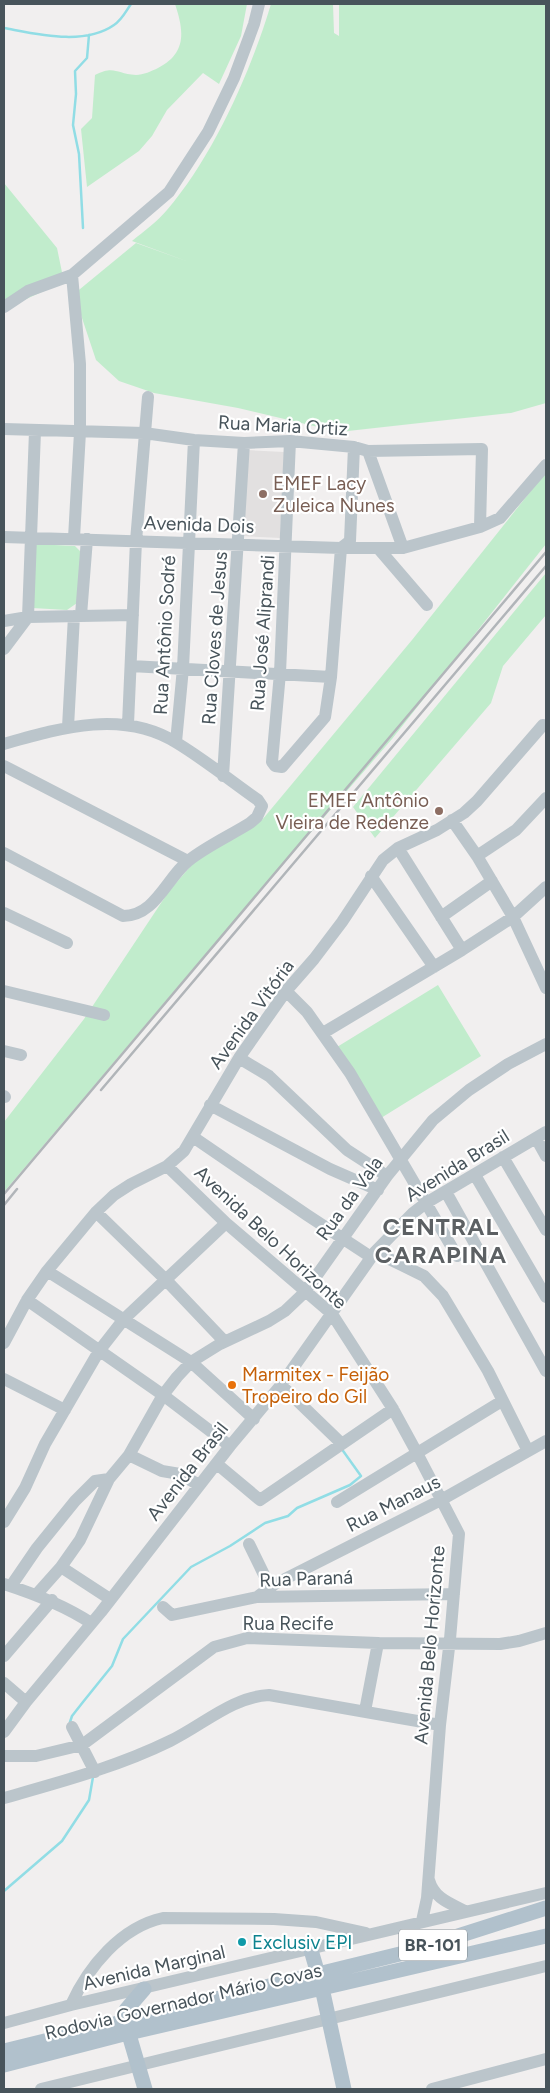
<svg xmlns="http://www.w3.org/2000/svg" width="550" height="2093" font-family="Figtree,sans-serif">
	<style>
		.education { fill: #e2e0e0 }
		.green { fill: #c1eccc }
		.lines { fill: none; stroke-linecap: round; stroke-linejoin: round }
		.stream { stroke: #91dde5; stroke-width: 2.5 }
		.minor { stroke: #bbc5cb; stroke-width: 12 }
		.major { stroke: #b1c1cc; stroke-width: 15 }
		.rail { stroke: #b1b5b9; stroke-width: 2.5 }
		.education-dot { fill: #8d6e63; stroke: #fff; stroke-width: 2 }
		.food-dot { fill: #e8710a; stroke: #fff; stroke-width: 2 }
		.culture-dot { fill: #0f9aa8; stroke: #fff; stroke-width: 2 }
		.labels { text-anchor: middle; stroke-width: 4.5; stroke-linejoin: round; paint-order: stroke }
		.shield { fill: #fff; stroke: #7f878c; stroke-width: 1 }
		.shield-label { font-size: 18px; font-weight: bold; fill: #48545b }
		.street-label { font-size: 19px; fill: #48545b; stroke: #fff }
		.education-label { font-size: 19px; fill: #785e54; stroke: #fff; text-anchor: start }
		.food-label { font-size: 19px; fill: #c56008; stroke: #fff; text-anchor: start }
		.culture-label { font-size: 19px; fill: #0d838f; stroke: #fff; text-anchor: start }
		.district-label { font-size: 24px; font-weight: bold; letter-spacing: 1px; fill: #5c6063; stroke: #fff }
	</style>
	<rect width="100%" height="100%" fill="#f1efef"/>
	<path class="education" d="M247,450L284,452L280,538L242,536Z"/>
	<path class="green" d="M175,4H247L241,36L219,84L203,73L167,110L152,136L139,151L87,187L81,129L92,118L95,75C115,65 116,74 136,75C143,75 152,71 158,68C187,53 184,31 175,4Z
		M271,4H333L334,33L339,36V4H546V403L511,413L339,432L238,408L154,393L119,381L96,360L74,294L136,243L189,262L132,241C144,231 157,222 167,210C213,157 251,71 271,4Z
		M4,183L57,248L64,282L4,309Z
		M546,472V544L392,739L209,950L4,1192V1122L84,1019L169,891L196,860L262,820L412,640Z
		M34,544L75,546L81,552L77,603L67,610L32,608Z
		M546,573V615L503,666L491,703L375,838L353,807Z
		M438,985L481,1056L381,1118L337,1047Z"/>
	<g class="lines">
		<path class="stream" d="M4,28C37,34 84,46 114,25C122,20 126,11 131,4
			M83,228L79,154L73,125L76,94L75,71L87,58L89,35
			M70,1722L72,1716L83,1702L112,1666L123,1639L191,1567L230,1546L265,1523L288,1516L297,1508L350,1485L361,1476L341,1448
			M4,1891L62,1841L89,1800L93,1777"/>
		<path class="minor" d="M72,275L80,364V432L74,538
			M4,307L28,291L72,275L169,192L208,132L234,78L254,24L259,4
			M4,429L144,433L194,440L244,443L290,441L354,447L368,451L482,449L480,527
			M290,441L280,673L272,762L275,766L282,767L325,717L331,677L341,548L350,541L354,447
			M368,451L403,548
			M4,537L341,548H403L480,527L500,518L546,465
			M378,548L427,605
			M81,615L87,539
			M28,617L35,431
			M4,621L28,617L133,615
			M4,649L28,617
			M131,666L331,677
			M128,724L136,541L148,397
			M68,727L74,616
			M176,742L183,668L194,440
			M4,744C60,728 123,709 177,743C205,760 231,781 258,800L262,806L257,817L250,823C231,835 205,847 188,861C166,879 155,916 123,916L4,853
			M4,766L188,861
			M223,776L244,443
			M452,820L477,856L513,917L546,988
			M398,848L462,950
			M477,856L516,830L546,798
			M371,876L434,967
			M4,913L67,943
			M441,917L492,881
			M4,991L104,1015
			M286,991L307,1012L350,1073L457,1256
			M323,1033L462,950L513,917L546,887
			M4,1051L21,1055
			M239,1058L269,1076L347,1150L387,1176
			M4,1096L5,1097
			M210,1105L330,1169L378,1190
			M193,1137L307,1215L371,1257
			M536,1138L546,1156
			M503,1157L546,1230
			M167,1166L226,1223L332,1314L393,1409L417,1453L459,1534L450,1639L440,1725L427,1898L422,1921
			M475,1175L546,1297
			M446,1192L546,1371
			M96,1212L165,1279L224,1341
			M375,1252L424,1276L443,1296L488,1371L528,1451
			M47,1271L191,1362L254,1419
			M27,1300L163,1395L230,1446
			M4,1343L27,1300L47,1271L96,1212L114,1195L131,1184L167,1166L184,1151L239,1058L286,991L314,959L342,922L383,860L398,848L437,830L464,813L477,801L543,725
			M4,1379L65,1410
			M281,1385L341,1443
			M129,1455L162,1471L180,1474L199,1485
			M217,1464L260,1500L393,1409
			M337,1502L502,1401
			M4,1522L25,1488L45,1444L99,1351L124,1319L226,1223
			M249,1544L270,1587
			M61,1567L110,1599
			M4,1584C35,1594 64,1605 91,1623
			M11,1586L37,1548L75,1501L95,1481L109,1479
			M36,1595L61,1567L80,1540L109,1479L129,1455L163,1395L177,1377L191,1362L220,1344L269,1321L285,1311L305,1292L387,1176L433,1120L469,1090L508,1064L546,1044
			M257,1597L275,1584L441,1500L546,1441
			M163,1607L172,1615L257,1597L454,1594
			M4,1656L52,1600
			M4,1683L26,1702
			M365,1711L378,1643
			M72,1727L95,1772
			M4,1732L26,1702L101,1612L230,1446L281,1385L375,1252L413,1213L426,1203L546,1132
			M4,1756H36L82,1745L214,1647L247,1638L378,1643L500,1644L519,1641L546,1633
			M4,1798C60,1782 117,1767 170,1741C203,1725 232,1697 269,1695L440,1725
			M429,1880C434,1898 449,1903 465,1911
			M71,2005C88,1967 121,1927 163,1918L274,1919L316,1922L366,1933
			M4,2023L71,2005L546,1893
			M41,2089L546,1966
			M432,2089L546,2059"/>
		<path class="major" d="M311,1950L322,1988L344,2089
			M144,1989L126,2010L125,2021L145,2089
			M4,2051L408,1952L546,1908
			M4,2065L120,2035L546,1936"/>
		<path class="rail" d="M101,1090L546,566
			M4,1194L546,552
			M4,1205L17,1189"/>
	</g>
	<g class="education-dot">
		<circle cx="263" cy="494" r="5"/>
		<circle cx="439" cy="811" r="5"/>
	</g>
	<circle class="food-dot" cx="232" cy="1385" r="5"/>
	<circle class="culture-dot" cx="242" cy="1942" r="5"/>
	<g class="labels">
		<rect class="shield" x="399" y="1929.5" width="68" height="31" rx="4"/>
		<g class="shield-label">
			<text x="433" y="1951">BR-101</text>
		</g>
		<g class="street-label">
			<text transform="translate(283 425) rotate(3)" y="7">Rua Maria Ortiz</text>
			<text transform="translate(199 524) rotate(2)" y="7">Avenida Dois</text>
			<text transform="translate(262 633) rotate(-86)" y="7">Rua José Aliprandi</text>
			<text transform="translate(164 635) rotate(-87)" y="7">Rua Antônio Sodré</text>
			<text transform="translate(214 638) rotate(-86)" y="7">Rua Cloves de Jesus</text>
			<text transform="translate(251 1014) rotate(-54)" y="7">Avenida Vitória</text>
			<text transform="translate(457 1165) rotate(-32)" y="7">Avenida Brasil</text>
			<text transform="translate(349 1198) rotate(-54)" y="7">Rua da Vala</text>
			<text transform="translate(271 1237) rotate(43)" y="7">Avenida Belo Horizonte</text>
			<text transform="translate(187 1471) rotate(-52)" y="7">Avenida Brasil</text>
			<text transform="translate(393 1503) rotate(-27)" y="7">Rua Manaus</text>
			<text transform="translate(306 1578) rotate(-2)" y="7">Rua Paraná</text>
			<text x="288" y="1630">Rua Recife</text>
			<text transform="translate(429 1645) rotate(-85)" y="7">Avenida Belo Horizonte</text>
			<text transform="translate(154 1967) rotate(-13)" y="7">Avenida Marginal</text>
			<text transform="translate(183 2001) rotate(-13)" y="7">Rodovia Governador Mário Covas</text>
		</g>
		<g class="education-label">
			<text x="273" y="490">EMEF Lacy<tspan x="273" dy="22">Zuleica Nunes</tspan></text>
			<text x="429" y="807" text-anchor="end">EMEF Antônio<tspan x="429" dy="22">Vieira de Redenze</tspan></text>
		</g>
		<g class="food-label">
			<text x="242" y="1381">Marmitex - Feijão<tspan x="242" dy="22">Tropeiro do Gil</tspan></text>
		</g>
		<g class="culture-label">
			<text x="252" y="1949">Exclusiv EPI</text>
		</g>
		<g class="district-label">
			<text x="441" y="1235">CENTRAL<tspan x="441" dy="28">CARAPINA</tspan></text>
		</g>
	</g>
	<rect width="550" height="2093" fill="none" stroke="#48545b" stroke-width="10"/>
</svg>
